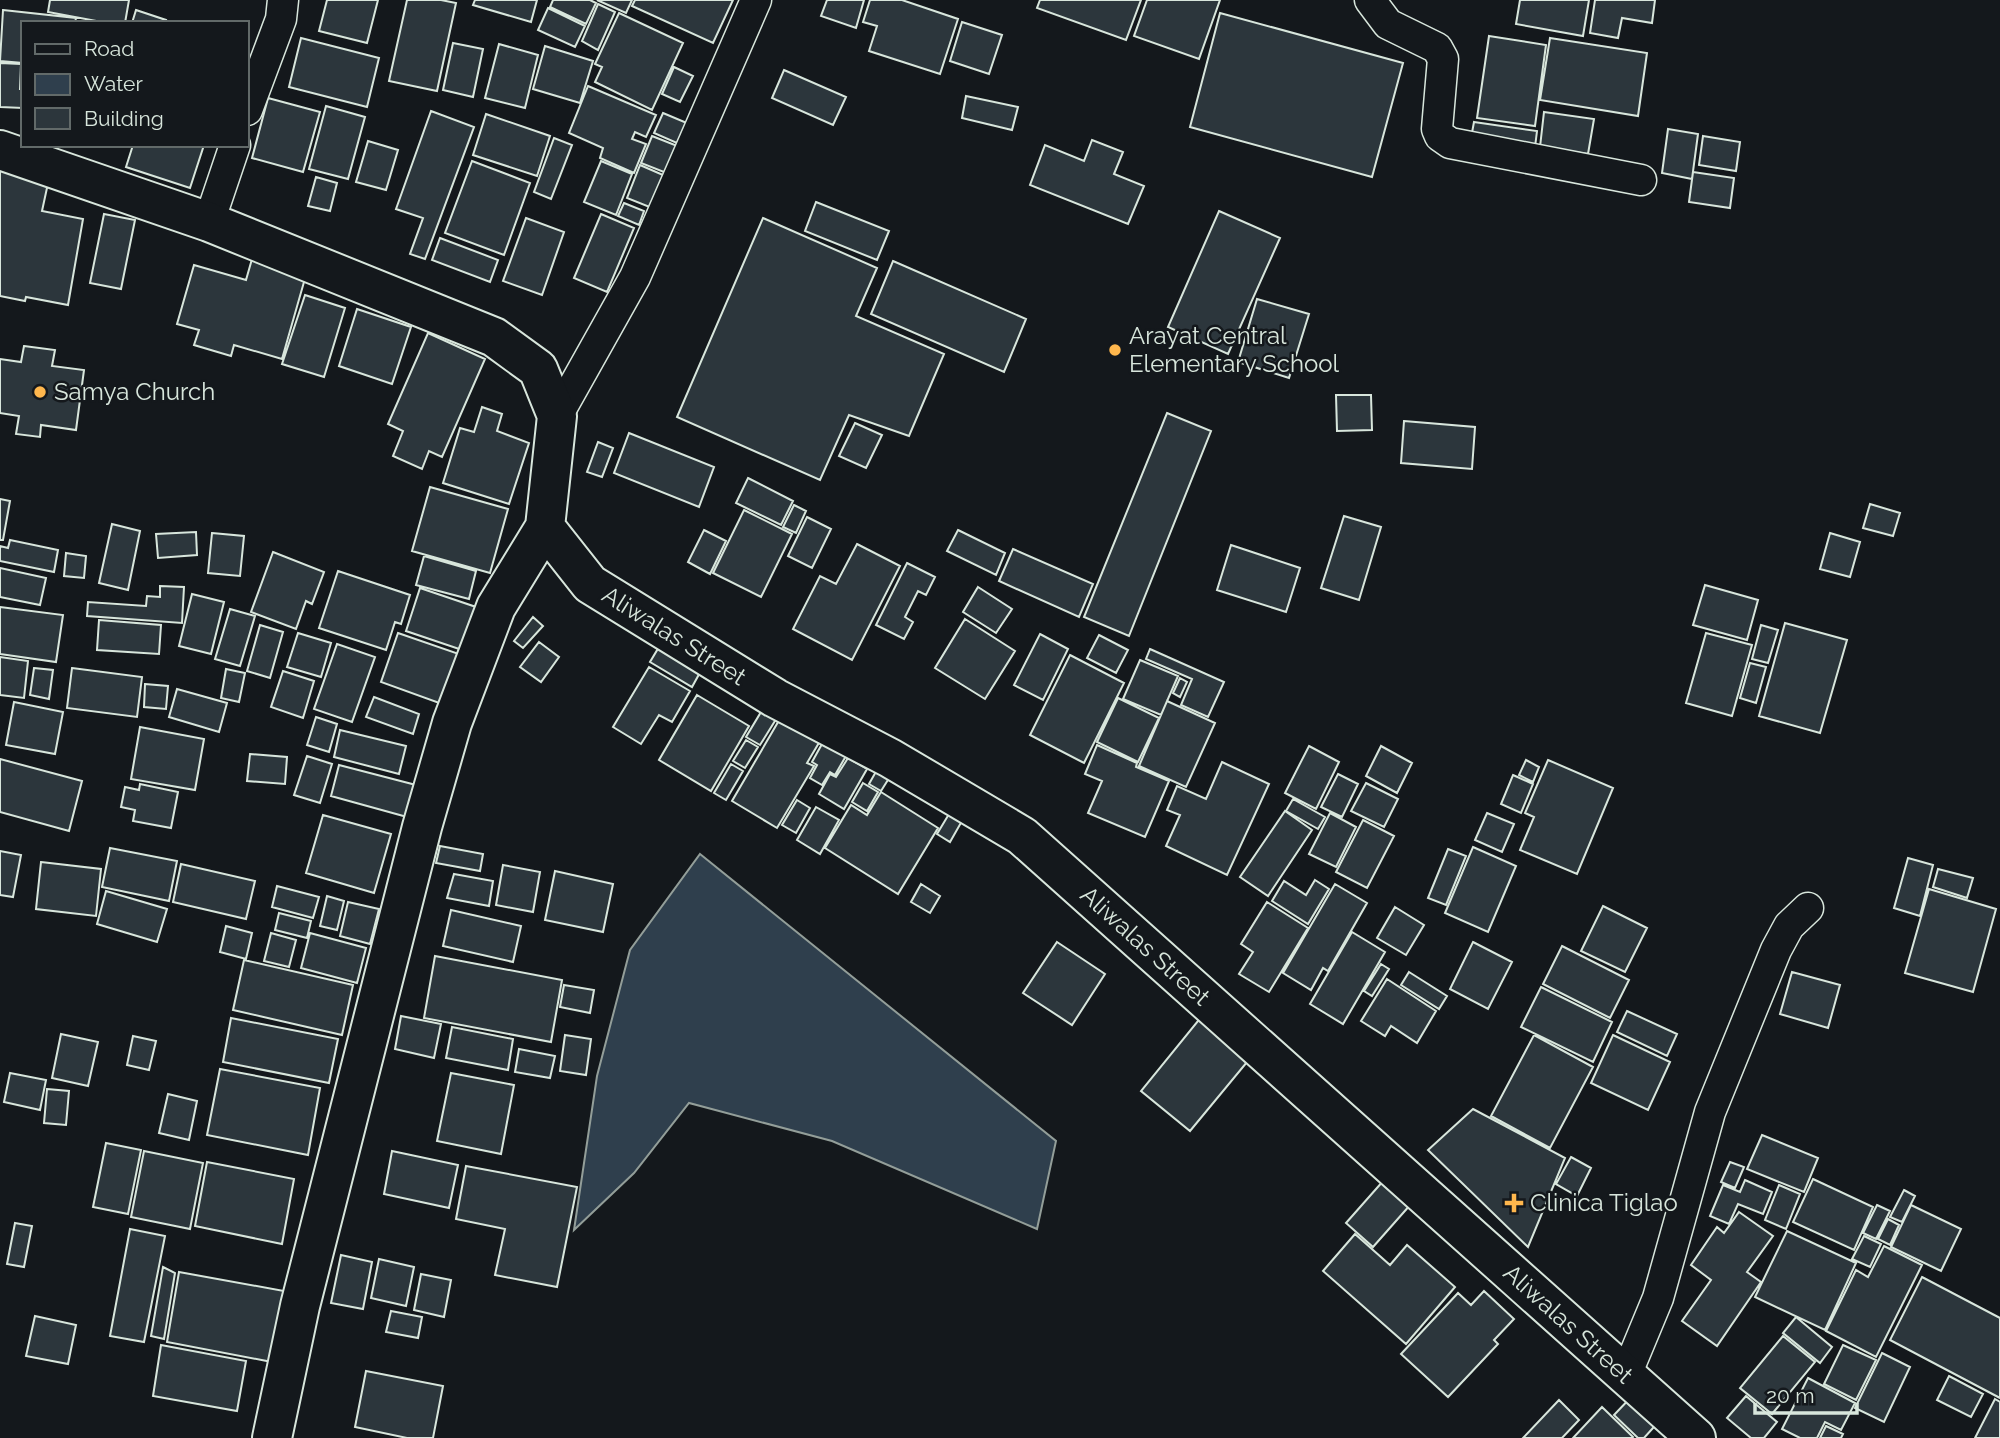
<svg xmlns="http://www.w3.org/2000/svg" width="2000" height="1438" font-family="Raleway,sans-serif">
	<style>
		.water { fill: #2f3f4d; stroke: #939e99; stroke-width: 2 }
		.building { fill: #2c363c; stroke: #d8e6dc; stroke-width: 2 }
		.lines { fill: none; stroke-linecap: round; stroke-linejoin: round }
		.street-casing { stroke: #d8e6dc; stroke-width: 33 }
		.secondary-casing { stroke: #d8e6dc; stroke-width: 42 }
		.street { stroke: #14181c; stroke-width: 30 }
		.secondary { stroke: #14181c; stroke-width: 38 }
		.poi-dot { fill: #ffb74d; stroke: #14181c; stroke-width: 2.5 }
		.labels { text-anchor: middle; stroke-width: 5; stroke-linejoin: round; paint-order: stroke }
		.poi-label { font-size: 24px; fill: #d8e6dc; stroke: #14181c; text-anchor: start }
		.street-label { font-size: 24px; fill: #d8e6dc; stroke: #14181c }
	</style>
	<rect width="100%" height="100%" fill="#14181c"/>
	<path class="water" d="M700,854L1056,1141L1037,1229L832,1141L689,1103L634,1173L574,1230L597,1076L630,950Z"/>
	<path class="building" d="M50,0H129L125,23H107L48,12Z
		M327,0H378L367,43L319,31Z
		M407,0H441L456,3L437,91L389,81Z
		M475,0H537L531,22L473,5Z
		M553,0H590L596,3L586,24L550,7Z
		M597,0H632L626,13Z
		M635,0H733L713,43L632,6Z
		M827,0H864L856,28L821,16Z
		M870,0H902L958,19L940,74L869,51L877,26L863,22Z
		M1040,0H1141L1126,40L1037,8Z
		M1147,0H1220L1199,59L1134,36Z
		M1520,0H1589L1583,36L1516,24Z
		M1595,0H1655L1652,23L1622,18L1618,38L1590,33Z
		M598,4L615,12L598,50L582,41Z
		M548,8L585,26L575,47L538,30Z
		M3,10L76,18L75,23H23V63L0,61Z
		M136,10L166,20L165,23H132Z
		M619,13L683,43L652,110L595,82L602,67L595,64Z
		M1220,13L1403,63L1372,177L1190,127Z
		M962,22L1002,35L989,74L950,61Z
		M1489,36L1546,45L1535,126L1477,118Z
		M301,38L379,58L367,107L289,87Z
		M1550,38L1647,53L1638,116L1540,100Z
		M453,43L483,49L473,97L443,90Z
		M499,44L538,55L525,108L485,98Z
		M545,46L593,61L580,103L533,89Z
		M0,63L21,64L20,89H23V108L0,107Z
		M674,67L693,76L680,102L662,94Z
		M784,70L846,97L833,125L772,98Z
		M588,86L656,115L646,137L635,132L632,139L646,144L634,173L600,158L603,148L569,133Z
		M966,96L1018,107L1012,130L962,118Z
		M268,98L320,112L303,172L252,158Z
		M326,106L365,117L348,179L309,169Z
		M431,111L474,127L425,259L410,254L423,218L396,209Z
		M1544,112L1594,119L1588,154L1540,147Z
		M663,113L694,126L686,147L654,133Z
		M486,114L550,136L537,176L473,155Z
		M1474,122L1537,131L1534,155L1471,138Z
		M1668,129L1698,134L1692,179L1662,173Z
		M652,136L685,149L674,176L641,163Z
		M1703,136L1740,142L1736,171L1699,165Z
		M554,138L572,145L551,199L534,192Z
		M1092,140L1123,152L1114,174L1144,186L1128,224L1030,185L1045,145L1084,161Z
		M368,141L398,150L386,190L356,182Z
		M133,145H204L190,188L126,167Z
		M472,161L530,183L504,255L445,233Z
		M601,161L632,174L616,215L584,202Z
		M0,164L50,174L42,211L83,219L68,305L26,297L25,301L0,296Z
		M640,165L670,178L657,210L627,198Z
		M1693,172L1734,178L1730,208L1689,202Z
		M316,177L337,183L330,211L308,206Z
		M816,202L889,231L877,260L805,231Z
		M624,203L644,211L639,225L618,216Z
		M1219,211L1280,238L1228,354L1168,327Z
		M104,214L135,220L121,289L90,283Z
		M601,214L634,228L607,292L574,278Z
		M526,218L564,232L542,295L503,281Z
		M763,218L877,268L856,316L944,354L909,436L849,415L820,480L677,417Z
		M440,238L498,260L490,282L432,260Z
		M252,259L306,275L282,359L234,345L231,356L194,345L199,330L177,324L194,265L246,280Z
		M893,261L1026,319L1004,372L871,314Z
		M305,295L345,308L324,377L282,364Z
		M1257,299L1309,314L1289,378L1238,362Z
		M357,309L411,327L392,384L339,366Z
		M428,333L485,359L442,457L429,451L422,469L393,456L403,431L388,424Z
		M24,346L55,350L52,366L84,370L76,430L41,425L40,437L16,434L19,416L0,413V359L21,362Z
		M1336,395H1371L1372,430L1337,431Z
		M482,407L502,414L497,431L529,443L509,504L443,483L460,428L474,432Z
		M1167,413L1211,431L1129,636L1084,617Z
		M1404,421L1475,427L1472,469L1401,463Z
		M855,423L882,435L866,468L839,456Z
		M629,433L714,467L699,507L614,473Z
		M598,442L613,448L602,477L587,472Z
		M748,478L793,501L781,525L736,503Z
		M430,487L508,509L490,573L412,551Z
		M0,499L10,501L3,540H0Z
		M1870,504L1900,513L1893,536L1863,528Z
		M794,505L806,511L796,533L783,527Z
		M744,510L792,534L761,597L713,573Z
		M1344,516L1381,527L1359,600L1321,588Z
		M807,517L831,529L812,568L788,556Z
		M112,524L140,531L128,590L99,583Z
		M704,530L726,541L710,574L688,562Z
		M958,530L1005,553L996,575L947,551Z
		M196,532L197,555L158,558L156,534Z
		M212,533L244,536L240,576L208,573Z
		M1830,533L1860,542L1850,577L1820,569Z
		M10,540L58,550L54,572L0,561V546L8,548Z
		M857,544L900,566L852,660L793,629L820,576L836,584Z
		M1231,545L1300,568L1286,612L1217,590Z
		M1013,549L1093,584L1079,617L999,581Z
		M273,552L324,572L312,604L306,601L296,629L251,612Z
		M66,553L86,556L84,578L64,576Z
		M424,556L476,571L469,599L416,585Z
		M907,563L935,577L926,595L918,591L905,617L913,622L904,639L876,625Z
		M0,568L46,578L40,605L0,597Z
		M338,571L410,595L401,624L395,622L386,650L319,628Z
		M1705,585L1758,600L1747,640L1693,625Z
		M160,586L184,587L182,623L87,616L88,602L146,606L147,596L160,597Z
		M978,587L1012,609L996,633L963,612Z
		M420,588L479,608L465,651L406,631Z
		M192,594L224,602L211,654L179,646Z
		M0,607L63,615L56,662L0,654Z
		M230,609L255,616L240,666L215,659Z
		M533,617L543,626L523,648L514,641Z
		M965,619L1015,651L985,699L935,668Z
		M99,620L161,625L159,654L97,650Z
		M1785,623L1847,640L1820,733L1759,716Z
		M260,625L283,632L270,678L247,671Z
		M1761,625L1778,630L1768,663L1752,659Z
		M298,633L331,643L321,677L287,667Z
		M398,633L459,654L442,704L381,682Z
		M1706,633L1752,645L1732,716L1686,703Z
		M1040,634L1068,649L1043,700L1014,685Z
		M1099,635L1128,650L1116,673L1087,658Z
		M539,642L559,657L541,682L520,667Z
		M662,642L703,667L692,687L650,662Z
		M337,644L375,657L352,722L314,709Z
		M1150,649L1224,682L1208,717L1181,705L1192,679L1146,659Z
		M1070,655L1124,683L1084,763L1030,735Z
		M0,657L28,661L24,698L0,695Z
		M1140,660L1178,676L1161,715L1123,699Z
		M1750,663L1766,667L1756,703L1740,698Z
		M649,667L690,691L672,722L659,715L641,744L613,727Z
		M34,668L53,670L49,699L30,695Z
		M72,668L142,677L137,717L67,708Z
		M226,669L245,673L239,702L221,698Z
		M283,671L314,681L303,718L271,707Z
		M1180,678L1187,682L1180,697L1173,693Z
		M145,684L168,686L166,709L144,707Z
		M177,689L227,703L219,732L169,717Z
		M697,695L749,726L711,791L659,760Z
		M374,697L419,714L413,734L366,717Z
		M1118,698L1159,718L1138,762L1097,742Z
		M1167,701L1215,723L1186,787L1139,766Z
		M14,702L63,712L55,754L6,745Z
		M764,707L778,716L760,745L746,737Z
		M316,717L337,724L329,752L307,745Z
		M781,717L820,741L807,763L814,766L777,828L732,801Z
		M140,727L204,739L195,790L131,779Z
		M340,730L406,746L399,774L334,757Z
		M827,735L850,749L835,775L830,772L822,785L810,778L817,765L812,762Z
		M746,740L758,747L745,768L733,761Z
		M1097,745L1137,763L1136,767L1169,781L1145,837L1088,813L1102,781L1085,774Z
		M1309,746L1339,762L1316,809L1285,793Z
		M1381,746L1412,763L1397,793L1366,776Z
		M250,754L287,757L285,784L247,781Z
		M307,756L332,764L320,803L294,795Z
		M848,758L867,769L844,809L819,794L830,774L836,777Z
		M0,759L82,781L69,831L0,812Z
		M1526,760L1539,767L1533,782L1519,775Z
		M1548,760L1613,788L1577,874L1520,850L1534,817L1525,813Z
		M1222,762L1269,784L1227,875L1166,846L1180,815L1167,810L1177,786L1206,799Z
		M731,764L743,771L726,800L714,793Z
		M339,765L416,785L407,817L331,796Z
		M878,768L891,775L881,791L869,784Z
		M1338,774L1358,784L1342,817L1321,807Z
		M1513,775L1533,784L1521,813L1501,804Z
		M863,783L878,792L867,811L852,802Z
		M1366,783L1398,799L1384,827L1351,811Z
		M140,784L178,792L171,828L133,821L135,810L121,807L125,787L139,790Z
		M881,792L938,828L898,894L825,848L851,805L867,815Z
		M1293,799L1325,817L1318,829L1286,811Z
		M797,800L810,808L796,833L782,825Z
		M816,807L839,820L820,854L797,840Z
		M1285,811L1312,830L1268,896L1240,877Z
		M1330,813L1356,827L1336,867L1309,854Z
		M1487,813L1514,824L1502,852L1475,840Z
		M949,814L962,821L950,842L937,834Z
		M323,815L391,834L374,893L306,873Z
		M1363,820L1394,836L1367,888L1336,872Z
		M440,846L483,854L480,871L436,863Z
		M1473,847L1516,866L1488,932L1445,913Z
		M110,848L177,861L169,901L102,887Z
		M1448,849L1466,856L1446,905L1428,898Z
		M0,851L21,855L13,897L0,895Z
		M1908,858L1933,865L1920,916L1894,908Z
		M41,862L101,869L96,916L36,909Z
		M181,864L255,881L246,919L173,902Z
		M503,865L540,872L533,912L496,905Z
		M1938,869L1973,878L1967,898L1933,887Z
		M555,871L613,884L603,932L545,920Z
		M454,874L493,881L489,906L447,898Z
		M1315,880L1329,889L1308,924L1272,901L1284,881L1306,895Z
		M921,884L940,896L930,913L911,902Z
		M1335,884L1367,903L1328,971L1323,968L1311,990L1283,973Z
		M277,886L319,897L313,918L272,907Z
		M1929,889L1996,909L1973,992L1905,973Z
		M106,891L167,909L157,942L97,924Z
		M327,896L344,901L337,930L320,926Z
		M348,902L379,909L370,944L340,936Z
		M1267,902L1308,928L1269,992L1239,974L1253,952L1241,944Z
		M1603,906L1647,928L1625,972L1581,951Z
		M1395,907L1424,925L1406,955L1377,938Z
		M451,910L521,926L513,962L443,946Z
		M279,913L311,921L307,938L275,930Z
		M226,926L252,933L246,959L220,952Z
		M1352,932L1385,952L1343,1024L1310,1004Z
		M271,933L296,940L289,967L264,961Z
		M310,933L366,948L357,983L301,968Z
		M1057,942L1105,974L1072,1025L1023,993Z
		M1473,942L1512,962L1488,1009L1450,989Z
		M1562,946L1629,980L1610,1018L1543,984Z
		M435,956L562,980L551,1042L424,1018Z
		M244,960L353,985L342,1035L233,1010Z
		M1381,964L1389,969L1372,996L1364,991Z
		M1409,972L1447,996L1439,1009L1401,985Z
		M1792,972L1840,985L1828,1028L1780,1014Z
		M1387,979L1436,1011L1417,1043L1391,1026L1385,1036L1361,1021Z
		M564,985L594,990L590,1013L560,1007Z
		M1541,987L1612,1022L1593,1062L1521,1027Z
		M1627,1011L1677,1034L1667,1056L1617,1032Z
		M401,1016L441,1024L434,1058L395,1049Z
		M1202,1016L1257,1050L1190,1131L1141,1091Z
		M231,1018L338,1039L329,1083L223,1062Z
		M452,1027L513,1039L508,1070L446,1058Z
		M61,1034L98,1042L88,1086L52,1078Z
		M565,1035L591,1039L586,1075L560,1071Z
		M1534,1035L1593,1067L1550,1148L1491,1116Z
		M1613,1035L1670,1062L1648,1110L1591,1083Z
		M133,1036L156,1041L149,1070L127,1065Z
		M519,1049L555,1056L550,1078L515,1072Z
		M220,1069L320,1088L308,1155L207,1135Z
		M10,1073L46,1080L40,1110L4,1102Z
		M451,1073L514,1085L501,1154L437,1141Z
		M47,1089L69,1091L66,1125L44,1123Z
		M168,1094L197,1101L189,1140L159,1133Z
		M1473,1109L1565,1158L1528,1247L1428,1150Z
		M1762,1135L1818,1158L1804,1192L1747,1169Z
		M106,1143L141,1150L128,1214L93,1207Z
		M144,1151L203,1163L190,1229L131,1217Z
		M392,1151L458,1165L449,1208L384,1194Z
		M1571,1157L1591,1168L1577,1196L1556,1184Z
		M207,1162L294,1179L282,1244L195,1226Z
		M1730,1162L1744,1167L1735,1188L1721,1182Z
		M466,1166L577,1187L557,1287L495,1275L505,1229L456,1219Z
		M1813,1179L1873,1207L1854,1250L1793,1222Z
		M1384,1180L1411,1204L1373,1247L1346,1223Z
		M1745,1180L1772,1192L1763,1214L1738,1204L1729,1224L1710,1216L1723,1185L1740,1192Z
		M1779,1185L1800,1194L1786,1229L1765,1220Z
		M1904,1190L1915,1196L1902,1222L1890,1217Z
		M1877,1205L1890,1211L1876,1239L1863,1233Z
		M1911,1205L1961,1229L1941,1271L1891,1247Z
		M1739,1212L1773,1236L1747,1272L1761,1282L1717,1346L1682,1321L1711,1280L1691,1265L1717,1227L1724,1233Z
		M1888,1219L1899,1225L1890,1245L1878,1239Z
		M15,1223L32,1226L24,1267L7,1264Z
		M130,1229L165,1236L144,1342L110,1336Z
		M1787,1231L1856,1263L1825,1330L1755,1297Z
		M1355,1234L1390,1265L1407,1245L1455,1287L1406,1344L1323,1271Z
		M1864,1236L1881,1244L1870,1267L1852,1259Z
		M1884,1246L1922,1265L1876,1357L1826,1331L1856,1270L1868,1277Z
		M341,1255L372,1262L363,1309L331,1303Z
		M379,1259L414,1267L406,1306L371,1298Z
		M163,1267L175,1273L164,1339L151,1336Z
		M179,1272L284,1291L272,1362L167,1342Z
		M421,1274L451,1280L444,1317L414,1310Z
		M1922,1277L2000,1318V1398L1890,1340Z
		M1484,1291L1514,1319L1494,1340L1498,1344L1448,1397L1401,1354L1458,1293L1471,1305Z
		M391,1311L422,1317L418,1338L386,1332Z
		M35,1316L76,1325L68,1364L26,1356Z
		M1796,1317L1832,1347L1820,1363L1783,1333Z
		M1783,1336L1815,1362L1772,1414L1740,1388Z
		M161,1345L246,1361L237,1411L153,1396Z
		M1843,1345L1876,1360L1856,1400L1824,1384Z
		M1882,1353L1910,1367L1884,1422L1855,1408Z
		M366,1371L443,1386L433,1438H407L355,1427Z
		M1949,1376L1983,1394L1971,1417L1937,1400Z
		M1808,1378L1855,1403L1841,1430L1825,1422L1817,1438H1800L1782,1429Z
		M1635,1393L1662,1418L1644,1438H1638L1614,1415Z
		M1746,1396L1777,1422L1764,1438H1751L1727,1418Z
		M1995,1399L2000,1402V1438H1975Z
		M1559,1400L1579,1420L1562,1438H1523Z
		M1602,1407L1633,1437L1632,1438H1573Z
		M1826,1426L1843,1434L1841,1438H1820Z"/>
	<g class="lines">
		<g class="street-casing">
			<path id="street" d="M1370,0L1388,24L1437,48L1443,59L1437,129L1440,136L1450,143L1641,180
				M247,110L281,19L283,0
				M209,222L235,145
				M557,416L635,277L756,0
				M1626,1375L1658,1298L1710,1112L1776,950L1789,926L1808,908"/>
		</g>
		<g class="secondary-casing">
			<path id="secondary" d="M0,150L209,222L494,337L538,369L557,416L545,527L496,607L452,723L422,827L300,1306L272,1438
				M545,527L590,584L775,698L890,758L1022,836L1696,1438"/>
		</g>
		<use href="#street" class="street"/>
		<use href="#secondary" class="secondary"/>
	</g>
	<g class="poi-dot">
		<circle cx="1115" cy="350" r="7"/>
		<circle cx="40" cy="392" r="7"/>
		<path d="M1510.5 1192.5h7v7h7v7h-7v7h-7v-7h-7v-7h7z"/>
	</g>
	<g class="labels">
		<g class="poi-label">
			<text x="1129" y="344">Arayat Central<tspan x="1129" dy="28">Elementary School</tspan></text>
			<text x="54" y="400">Samya Church</text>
			<text x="1530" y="1211">Clinica Tiglao</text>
		</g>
		<g class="street-label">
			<text transform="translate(674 636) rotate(32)" y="8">Aliwalas Street</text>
			<text transform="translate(1145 946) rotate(42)" y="8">Aliwalas Street</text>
			<text transform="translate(1568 1324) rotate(42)" y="8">Aliwalas Street</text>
		</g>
	</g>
	<rect x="21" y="21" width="228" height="126" fill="#14181c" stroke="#626a69" stroke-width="2"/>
	<rect x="35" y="44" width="35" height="10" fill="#14181c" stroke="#626a69" stroke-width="2"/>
	<text x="84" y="56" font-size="21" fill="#d8e6dc">Road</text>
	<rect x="35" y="74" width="35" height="21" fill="#2f3f4d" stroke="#626a69" stroke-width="2"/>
	<text x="84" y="91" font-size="21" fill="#d8e6dc">Water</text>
	<rect x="35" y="108" width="35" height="21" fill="#2c363c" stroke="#626a69" stroke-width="2"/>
	<text x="84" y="126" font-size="21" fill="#d8e6dc">Building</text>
	<path d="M1755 1403v10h102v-10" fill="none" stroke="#d8e6dc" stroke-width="3.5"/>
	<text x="1766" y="1403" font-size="21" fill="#d8e6dc" stroke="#14181c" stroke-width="5" paint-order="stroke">20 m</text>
</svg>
